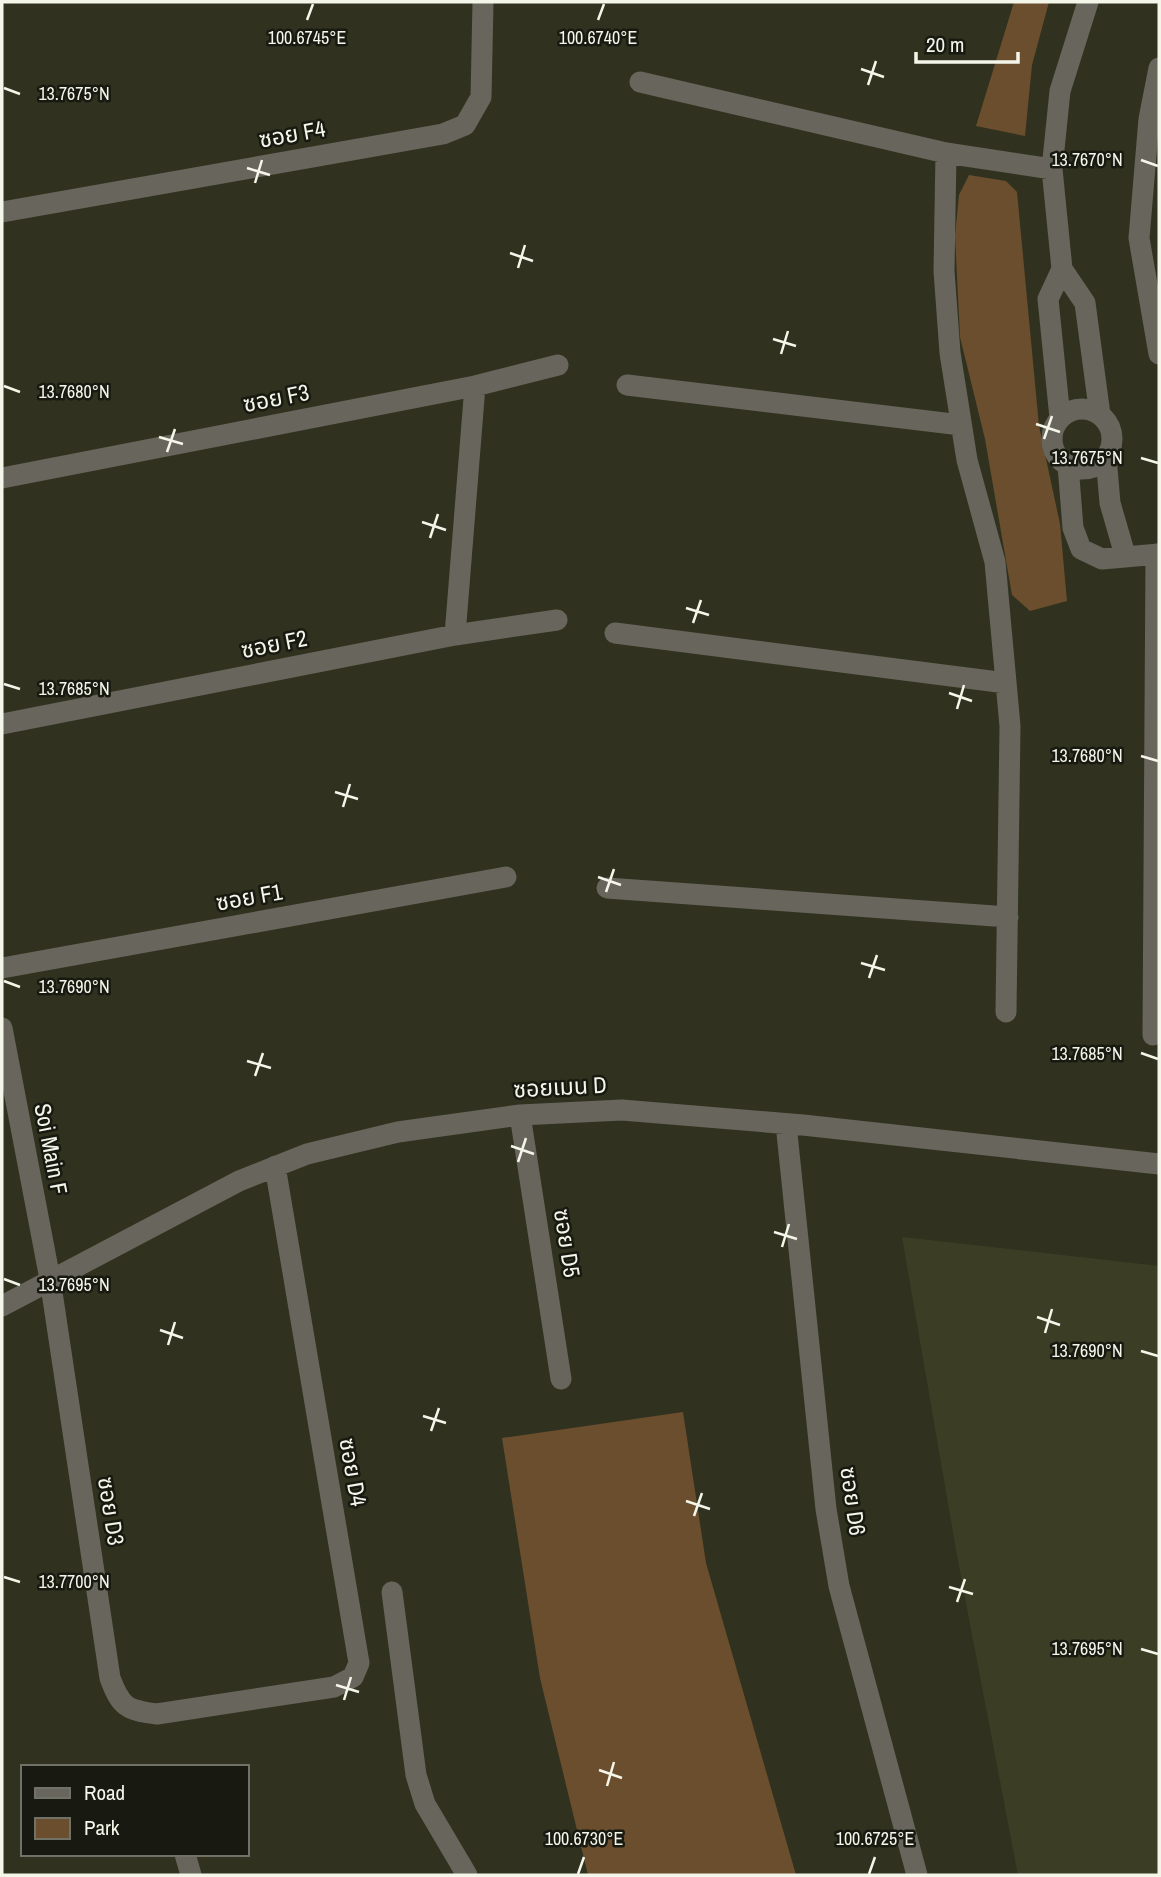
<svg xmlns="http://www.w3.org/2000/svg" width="1161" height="1877" font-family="'Archivo Narrow','Noto Sans Thai',sans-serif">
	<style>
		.built { fill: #3b3e25 }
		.green { fill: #6b4e2d }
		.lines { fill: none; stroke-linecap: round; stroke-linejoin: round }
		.street { stroke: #68655c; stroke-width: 21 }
		.ticks { fill: none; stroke: #f4f6ea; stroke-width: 2.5 }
		.labels { text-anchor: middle; stroke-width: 5; stroke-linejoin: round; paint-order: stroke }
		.street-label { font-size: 23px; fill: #f4f6ea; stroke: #181910 }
		.ticks-label { font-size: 18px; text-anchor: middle; fill: #f4f6ea; stroke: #181910; stroke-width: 5; stroke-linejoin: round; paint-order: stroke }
	</style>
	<rect width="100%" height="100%" fill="#30321f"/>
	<path class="built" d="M902,1237L1159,1266V1875H1018L958,1561Z"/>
	<path class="green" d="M1014,2H1049L1032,65L1025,136L976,126Z
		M969,175L1006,181L1017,192L1039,426L1060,524L1067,601L1030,611L1012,595L985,439L960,337L955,236L959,195Z
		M683,1412L706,1563L796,1875H588L540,1678L502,1438Z"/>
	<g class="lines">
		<path class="street" d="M1088,2L1060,91L1052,169L1062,269L1085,303L1100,415
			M1159,68L1149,119L1139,238L1159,354
			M640,82L946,153L1052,169
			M946,153L944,271L950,353L967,460L995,562L1010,726L1006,1012
			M2,212L443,134L465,125L481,97L483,2
			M627,385L961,425
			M1052 439a30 30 0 1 1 60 0a30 30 0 1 1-60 0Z
			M1060,418L1048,299L1062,269
			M1106,457L1110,503L1125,555
			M1068,465L1073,528L1081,549L1102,559L1159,554
			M2,478L475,386L558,365
			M615,633L1006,683
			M455,635L475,386
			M2,724L455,635L557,620
			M607,888L1008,917
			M2,968L506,877
			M2,1028L50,1279L110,1678C121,1707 126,1710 157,1714L334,1687L353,1677L359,1663L275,1166
			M1153,1035L1156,554
			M520,1115L561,1379
			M786,1124L826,1509L839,1586L917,1875
			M2,1306L239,1181L307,1154L398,1132L520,1115L622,1110L803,1125L1159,1164
			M392,1592L416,1775L425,1804L467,1875
			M185,1854L191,1875"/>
	</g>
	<path class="ticks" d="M307,20L313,4M598,20L604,4M861,69L884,77M868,85L876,61M4,88L20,94M1141,160L1158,166M247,168L270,175M255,183L262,160M510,253L533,261M518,268L525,245M773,339L796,346M781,354L788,331M4,386L20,392M1036,424L1060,432M159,437L183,444M1044,439L1052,416M167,452L175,429M1141,458L1158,463M422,522L446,530M430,538L438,514M686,608L709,615M693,623L701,600M4,684L20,689M949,693L972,701M957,709L964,685M1141,756L1158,761M335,792L358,799M343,807L350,784M598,877L621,885M606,892L614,869M861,963L885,970M869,978L877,955M4,981L20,987M1141,1053L1158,1059M247,1061L271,1068M255,1076L263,1053M511,1146L534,1154M518,1162L526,1138M774,1232L797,1239M782,1247L789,1224M4,1279L20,1285M1037,1317L1060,1325M160,1330L183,1338M1045,1333L1052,1309M168,1345L175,1322M1141,1351L1158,1356M423,1416L446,1423M431,1431L439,1408M686,1501L710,1509M694,1516L702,1493M4,1577L20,1582M949,1587L973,1594M957,1602L965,1579M1141,1649L1158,1654M336,1685L359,1692M344,1700L351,1677M599,1770L622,1778M607,1786L614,1762M578,1874L584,1857M869,1874L875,1857"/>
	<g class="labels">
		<g class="street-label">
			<text transform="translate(292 134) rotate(-10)" y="8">ซอย F4</text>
			<text transform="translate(276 398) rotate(-11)" y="8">ซอย F3</text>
			<text transform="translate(274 644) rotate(-11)" y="8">ซอย F2</text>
			<text transform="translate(249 897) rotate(-10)" y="8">ซอย F1</text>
			<text transform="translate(560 1087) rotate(-3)" y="8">ซอยเมน D</text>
			<text transform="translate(51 1149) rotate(79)" y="8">Soi Main F</text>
			<text transform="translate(567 1243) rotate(81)" y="8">ซอย D5</text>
			<text transform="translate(353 1472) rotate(80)" y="8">ซอย D4</text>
			<text transform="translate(853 1501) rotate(82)" y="8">ซอย D6</text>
			<text transform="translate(111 1511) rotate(81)" y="8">ซอย D3</text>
		</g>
	</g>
	<g class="ticks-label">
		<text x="307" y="44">100.6745°E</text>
		<text x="598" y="44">100.6740°E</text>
		<text x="74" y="100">13.7675°N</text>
		<text x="1087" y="166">13.7670°N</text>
		<text x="74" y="398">13.7680°N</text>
		<text x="1087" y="464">13.7675°N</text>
		<text x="74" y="695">13.7685°N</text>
		<text x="1087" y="762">13.7680°N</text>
		<text x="74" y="993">13.7690°N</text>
		<text x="1087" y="1060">13.7685°N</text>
		<text x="74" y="1291">13.7695°N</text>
		<text x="1087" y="1357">13.7690°N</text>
		<text x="74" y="1588">13.7700°N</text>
		<text x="1087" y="1655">13.7695°N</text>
		<text x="584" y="1845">100.6730°E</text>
		<text x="875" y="1845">100.6725°E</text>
	</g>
	<rect width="1161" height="1877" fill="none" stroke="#f4f6ea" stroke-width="7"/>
	<rect x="21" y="1765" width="228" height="91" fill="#181910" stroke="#707167" stroke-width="2"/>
	<rect x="35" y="1788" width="35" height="10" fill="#68655c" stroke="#707167" stroke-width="2"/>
	<text x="84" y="1800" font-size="21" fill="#f4f6ea">Road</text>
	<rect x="35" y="1818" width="35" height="21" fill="#6b4e2d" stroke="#707167" stroke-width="2"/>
	<text x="84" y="1835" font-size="21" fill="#f4f6ea">Park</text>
	<path d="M916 52v10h102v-10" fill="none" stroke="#f4f6ea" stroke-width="3.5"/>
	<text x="926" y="52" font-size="21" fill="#f4f6ea" stroke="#181910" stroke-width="5" paint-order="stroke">20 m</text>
</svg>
